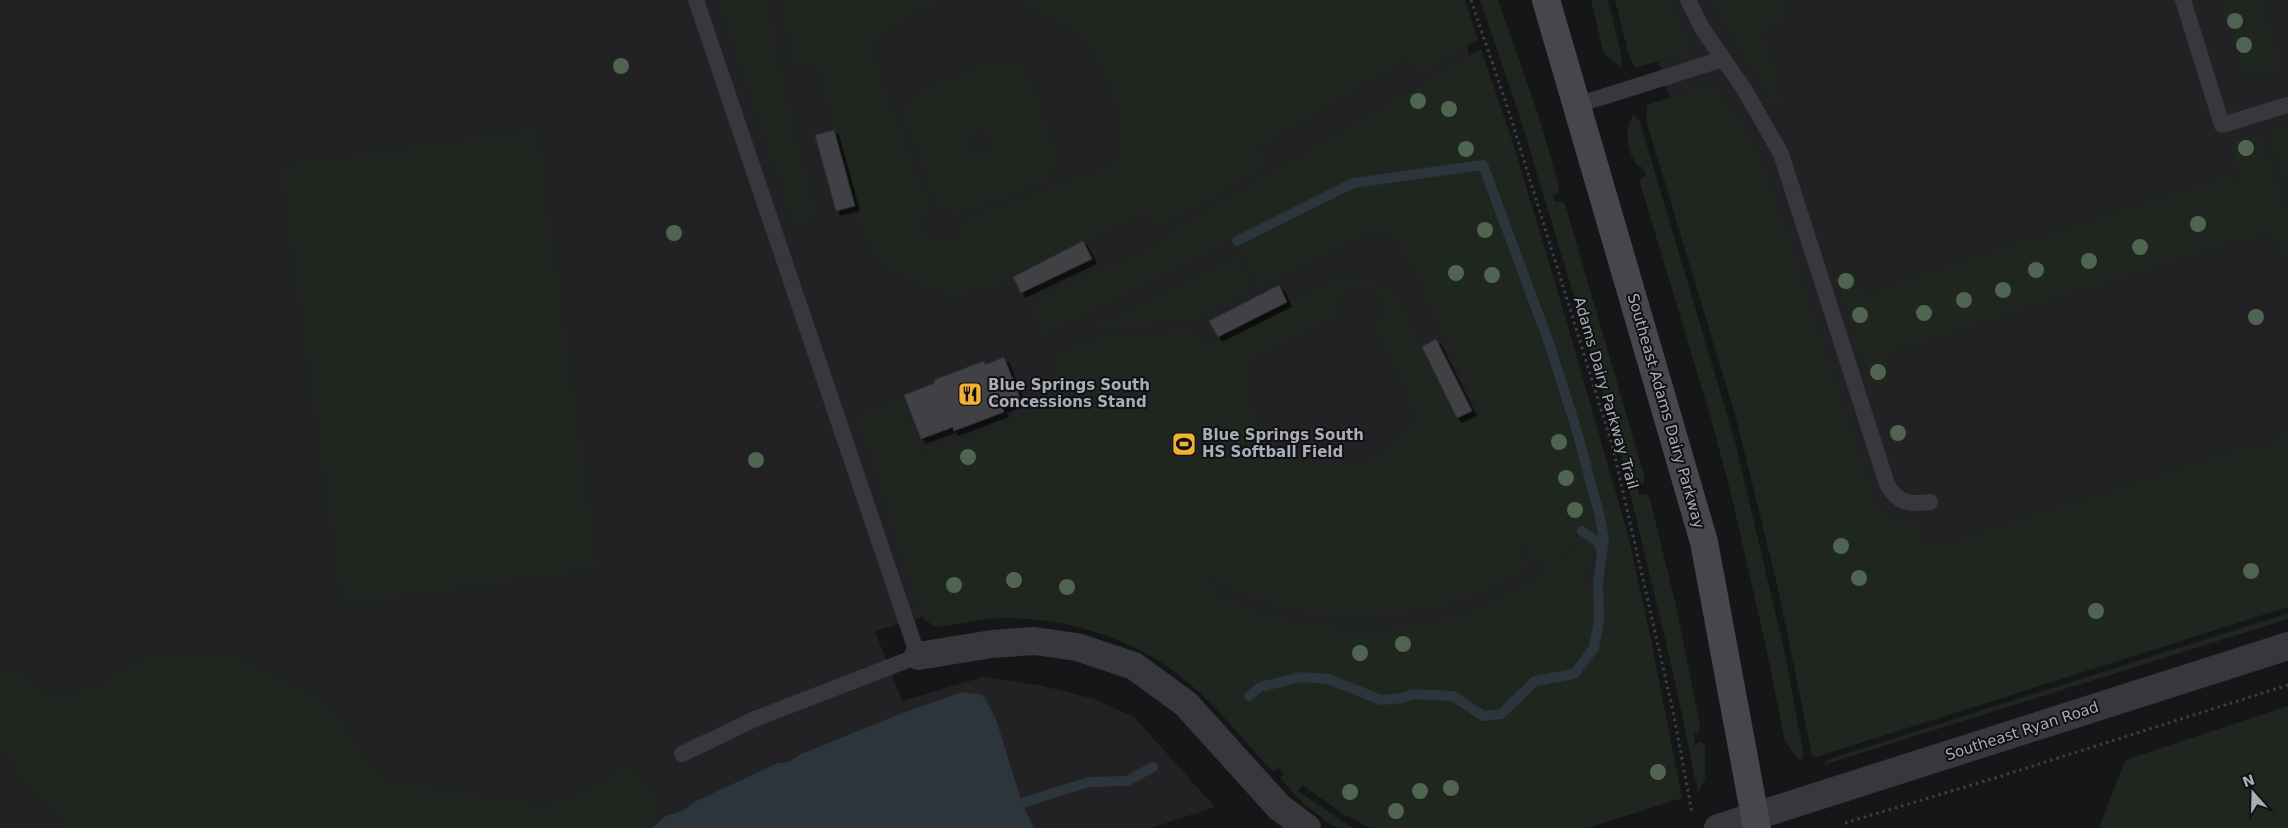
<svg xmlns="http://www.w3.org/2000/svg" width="2288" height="828" font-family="'DejaVu Sans',sans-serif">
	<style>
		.built { fill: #222225 }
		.green { fill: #1e261f; fill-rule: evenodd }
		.water { fill: #2c353c }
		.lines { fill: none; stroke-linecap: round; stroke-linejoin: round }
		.stream { stroke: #2c353c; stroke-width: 10 }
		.building { fill: #404145; stroke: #303034; filter: url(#shadow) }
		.path { stroke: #3d3f44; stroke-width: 3; stroke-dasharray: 2.5 4; stroke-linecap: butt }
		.service { stroke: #37383d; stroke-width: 16 }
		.minor { stroke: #37383d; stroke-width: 28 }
		.secondary { stroke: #45474d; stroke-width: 28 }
		.tree { fill: #506452 }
		.labels { text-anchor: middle; stroke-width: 4; stroke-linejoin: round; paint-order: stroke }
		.poi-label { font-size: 15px; font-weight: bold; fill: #a8adb8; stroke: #111113; text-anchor: start }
		.street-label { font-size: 15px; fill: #a8adb8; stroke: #111113 }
	</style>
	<defs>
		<filter id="shadow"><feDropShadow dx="4.5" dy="4.5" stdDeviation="0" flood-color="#0009"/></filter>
	</defs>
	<rect width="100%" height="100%" fill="#161618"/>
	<path class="built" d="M0,0H1453L1654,670L1209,684L1089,616L961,606L875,631L902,701L983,677L1039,685L1094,699L1134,717L1215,807L1151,828H0Z
		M1640,0H2288V600L1838,742L1750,365Z"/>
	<path class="green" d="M719,0H766L792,125L816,217L792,223L780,188L781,182L786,179L784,171L778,173L775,168Z
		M781,0H947C915,8 891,24 868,46L930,209C896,237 963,265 960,222L1122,161C1127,85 1087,17 1009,0H1465L1478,40L1418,75L1408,58L1257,147L1266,165L1156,229L1147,211L999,284L951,297L879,263L859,220L834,130L818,60L795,66Z
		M1480,0H1498L1538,114L1559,186L1558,194L1553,196L1555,202L1561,201L1565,204L1644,475V483L1637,485L1639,495L1647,494L1650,499L1676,606L1700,726L1699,733L1694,734L1695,744L1701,742L1705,747V779L1698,792L1672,668L1617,438L1518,111Z
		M1591,0H1608L1621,54V67L1604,54Z
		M1615,0H1667L1689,42V49L1682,54L1635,68L1628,52Z
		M1711,0H1782L1787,18L1785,21L1761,30L1783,105L1777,109Z
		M2220,0H2261L2280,63L2277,70L2257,77L2251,76L2240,66Z
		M1481,49L1512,140L1565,316L1629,539L1650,635L1682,798L1588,828H1371L1345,815L1302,785L1298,791L1353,828H1338L1326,821L1302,802L1280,778L1285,774L1278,767L1274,772L1266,765C1242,737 1217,708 1190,684C1141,641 1071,618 1006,618C982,618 959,625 935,627L924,619L920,612L871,460V456L877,454L874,445L867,446L855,417L900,400L920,454L1045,408L1049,402L1054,362L1053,358L1086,341L1195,329L1204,345L1343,275L1394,290L1457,418L1466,414L1470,421L1484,413L1397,238L1373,231L1259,287L1238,243L1354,185L1476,169H1481L1540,332L1591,501L1597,529L1583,527L1580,531L1581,536L1594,543L1591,564L1580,587L1609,576C1609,511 1586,448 1567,387C1542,311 1515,236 1486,162L1355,180L1345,183L1134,288L1135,291L1041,335L1036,324L1046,318L1043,313L1033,318L1030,312L1034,310L1040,299L1164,241L1163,237ZM1356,286L1370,288L1381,299L1382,314L1374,327L1418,416C1380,486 1271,483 1250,401C1247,387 1245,374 1248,360L1338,315V299L1348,288ZM1579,540C1574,552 1552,565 1540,574C1467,631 1364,641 1276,618C1255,613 1234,602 1213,594L1214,592L1205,575C1215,578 1225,586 1236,590C1259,600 1285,608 1309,612C1377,625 1473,608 1528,564L1517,542H1523L1530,559L1548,565Z
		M1004,58L1009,65L1024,67L1058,159L1050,171V179L957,214L948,207L938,206L903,113L911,102V94ZM978,129L986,132L991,140L988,152L980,156L968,153L964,144L966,135Z
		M1710,87L1719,91L1726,98L1721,102L1724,107L1730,105L1756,149L1778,203L1772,205L1774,212L1780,210L1870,490C1879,511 1893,527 1918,522L1923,542L1942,543L1944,546L2253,445L2258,446L2260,452L2277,445L2276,440L2288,434V607L1816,757L1812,755L1777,584L1736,418L1646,120L1647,105L1701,88Z
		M1633,115L1640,122L1735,442L1784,649L1804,756L1800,761L1785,742L1766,647L1731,494L1710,415L1640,183L1641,178L1646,176L1643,167H1639C1627,153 1623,130 1633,115Z
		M2288,125V192L2268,131Z
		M536,130L597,568L343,604L281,166Z
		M2260,134L2288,221V256L2280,252L2273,229L1883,353L1891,379L1888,383L1879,387L1871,382L1837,281L1844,272L1853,271L1857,275L1866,301L1877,297L1875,292L1877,290L2230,176L2233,183L2241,180L2231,151L2233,142Z
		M1235,257L1251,290L1192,319L1084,332Z
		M2288,613V619L1823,765L1829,759Z
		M227,654L324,700L369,764L392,784L463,792L499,801L548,807L584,792L626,767L643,779L656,798L653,809L660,821L652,828H65C59,809 36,798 24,783C13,770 15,759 0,748V670L18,673L39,692L68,698L103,683L146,657Z
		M2288,706V828H2099L2125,760Z"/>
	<path class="water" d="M962,692L983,695L996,719L1022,803L1034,828H652L665,816L683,811L694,802L778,763L789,762L801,754L897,715Z"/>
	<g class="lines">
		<path class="stream" d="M1237,241L1353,183L1483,165L1549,343L1575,425L1599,513L1604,539L1598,581L1599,620L1594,648L1574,674L1535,681L1501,714L1483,716L1453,696L1412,694L1403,698L1381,700L1328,679L1301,677L1260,687L1249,696
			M1582,531L1598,542L1602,551
			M1022,803L1089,782L1127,781L1153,767"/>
	</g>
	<path class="building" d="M834,130L855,206L836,211L815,135Z
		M1083,241L1092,259L1021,293L1013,277Z
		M1279,285L1287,302L1218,337L1209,321Z
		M1436,339L1472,411L1457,418L1422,347Z
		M1004,357L1021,401L1002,408L1004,412L954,431L953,427L921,439L904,395L935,383L934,380L984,361L985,365Z"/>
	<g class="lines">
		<path class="path" d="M1471,0L1509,112L1613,448L1673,711L1692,813
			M1845,823L1995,778L2288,685"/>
		<path class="service" d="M1688,0L1702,28L1744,89L1781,154L1887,484C1897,503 1910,505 1930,502
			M2183,0L2222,125L2288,105
			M1577,105L1723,59
			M682,754L755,719L918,656L696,0"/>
		<path class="minor" d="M918,656L992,644L1034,641L1077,647L1134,666L1186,704L1279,807L1307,828
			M1718,828L2288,646"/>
		<path class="secondary" d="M1546,0L1704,542L1757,828"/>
	</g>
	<g class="tree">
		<circle cx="2235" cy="21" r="8"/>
		<circle cx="2244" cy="45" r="8"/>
		<circle cx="621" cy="66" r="8"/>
		<circle cx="1418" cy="101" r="8"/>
		<circle cx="1449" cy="109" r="8"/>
		<circle cx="2246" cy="148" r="8"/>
		<circle cx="1466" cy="149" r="8"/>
		<circle cx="2198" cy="224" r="8"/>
		<circle cx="1485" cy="230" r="8"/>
		<circle cx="674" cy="233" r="8"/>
		<circle cx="2140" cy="247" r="8"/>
		<circle cx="2089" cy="261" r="8"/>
		<circle cx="2036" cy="270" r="8"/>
		<circle cx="1456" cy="273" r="8"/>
		<circle cx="1492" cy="275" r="8"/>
		<circle cx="1846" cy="281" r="8"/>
		<circle cx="2003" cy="290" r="8"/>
		<circle cx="1964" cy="300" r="8"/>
		<circle cx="1924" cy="313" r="8"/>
		<circle cx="1860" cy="315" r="8"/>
		<circle cx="2256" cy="317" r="8"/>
		<circle cx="1878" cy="372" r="8"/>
		<circle cx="1898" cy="433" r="8"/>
		<circle cx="1559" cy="442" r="8"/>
		<circle cx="968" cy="457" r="8"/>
		<circle cx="756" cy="460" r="8"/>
		<circle cx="1566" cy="478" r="8"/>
		<circle cx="1575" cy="510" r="8"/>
		<circle cx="1841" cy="546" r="8"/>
		<circle cx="2251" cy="571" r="8"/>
		<circle cx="1859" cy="578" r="8"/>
		<circle cx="1014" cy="580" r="8"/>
		<circle cx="954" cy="585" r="8"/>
		<circle cx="1067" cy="587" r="8"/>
		<circle cx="2096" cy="611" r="8"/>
		<circle cx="1403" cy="644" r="8"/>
		<circle cx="1360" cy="653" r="8"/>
		<circle cx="1658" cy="772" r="8"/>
		<circle cx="1451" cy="788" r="8"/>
		<circle cx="1420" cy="791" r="8"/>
		<circle cx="1350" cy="792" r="8"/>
		<circle cx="1396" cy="811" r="8"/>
	</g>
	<defs>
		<g id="restaurant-square" transform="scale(1.25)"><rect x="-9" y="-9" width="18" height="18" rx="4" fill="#f2b134" stroke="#111113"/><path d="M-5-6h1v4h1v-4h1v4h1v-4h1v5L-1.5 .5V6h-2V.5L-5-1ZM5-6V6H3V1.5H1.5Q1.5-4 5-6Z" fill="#111"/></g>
		<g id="stadium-square" transform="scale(1.25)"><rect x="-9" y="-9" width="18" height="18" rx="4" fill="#f2b134" stroke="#111113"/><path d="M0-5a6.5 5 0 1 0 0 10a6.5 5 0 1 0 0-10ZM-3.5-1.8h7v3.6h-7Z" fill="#111"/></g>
	</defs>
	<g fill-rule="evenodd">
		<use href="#restaurant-square" x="970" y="394"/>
		<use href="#stadium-square" x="1184" y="444"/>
	</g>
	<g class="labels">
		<g class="poi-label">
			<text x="988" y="390">Blue Springs South<tspan x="988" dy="17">Concessions Stand</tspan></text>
			<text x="1202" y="440">Blue Springs South<tspan x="1202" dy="17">HS Softball Field</tspan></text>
		</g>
		<g class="street-label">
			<text transform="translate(1606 393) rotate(74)" y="5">Adams Dairy Parkway Trail</text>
			<text transform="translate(1666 411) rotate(74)" y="5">Southeast Adams Dairy Parkway</text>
			<text transform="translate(2022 731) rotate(-18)" y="5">Southeast Ryan Road</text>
		</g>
	</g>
	<g transform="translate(2253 793) rotate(340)" stroke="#111113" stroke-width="4" paint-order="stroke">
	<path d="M0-4L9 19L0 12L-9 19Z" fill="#a8adb8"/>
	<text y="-8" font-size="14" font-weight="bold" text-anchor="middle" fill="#a8adb8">N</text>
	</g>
</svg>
